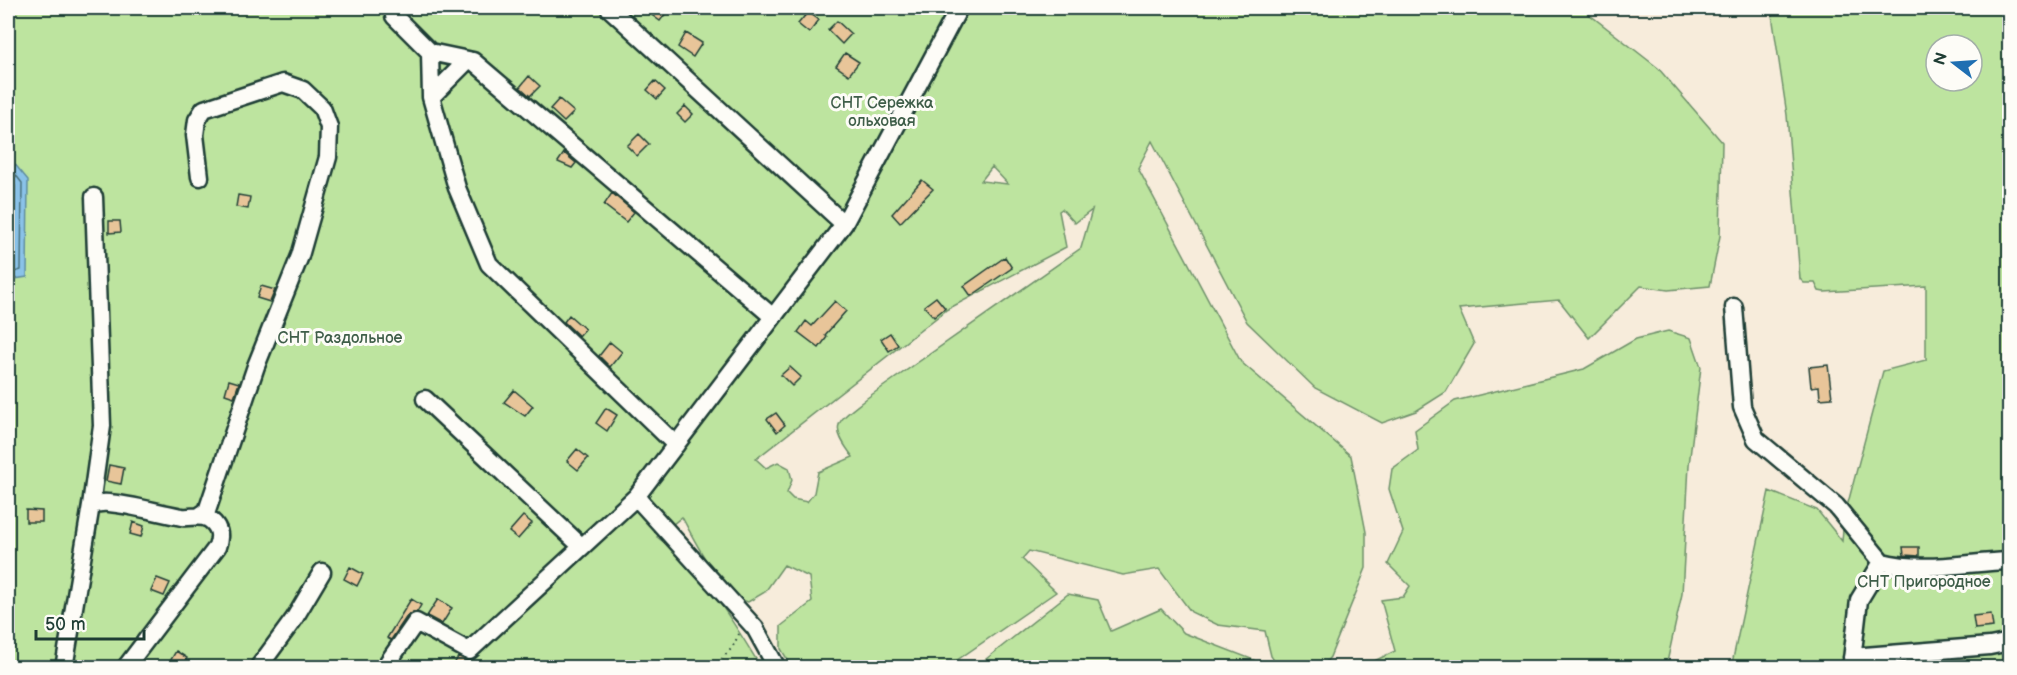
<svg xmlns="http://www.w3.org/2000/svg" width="2017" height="675" font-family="'Balsamiq Sans',sans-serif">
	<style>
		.green { fill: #bde49f; stroke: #6e906a; stroke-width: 1.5; fill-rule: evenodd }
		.water { fill: #8ac2e8; stroke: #5f8da0; stroke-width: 1.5 }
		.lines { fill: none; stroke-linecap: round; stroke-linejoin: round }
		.shore { stroke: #4a727c; stroke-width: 1.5 }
		.building { fill: #e8c599; stroke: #1f3d34; stroke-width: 1.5 }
		.minor-casing { stroke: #1f3d34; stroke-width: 21 }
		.path { stroke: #1f3d34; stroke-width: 2; stroke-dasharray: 1.5 4.5; stroke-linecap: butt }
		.minor { stroke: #fdfcf7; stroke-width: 16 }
		.labels { text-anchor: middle; stroke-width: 6; stroke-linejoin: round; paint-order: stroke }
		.park-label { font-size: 16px; fill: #3f5e49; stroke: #fdfcf7 }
	</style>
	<rect width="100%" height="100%" fill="#f7ecdb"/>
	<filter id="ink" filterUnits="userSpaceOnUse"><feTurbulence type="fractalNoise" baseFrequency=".0167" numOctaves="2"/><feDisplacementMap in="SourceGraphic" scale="12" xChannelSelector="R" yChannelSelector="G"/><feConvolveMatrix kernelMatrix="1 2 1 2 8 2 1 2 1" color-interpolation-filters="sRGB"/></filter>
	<g filter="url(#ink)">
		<path class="green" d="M8,8H1363L1376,11L1380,8H1581L1658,68L1722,142L1720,236L1710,286L1668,290L1641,286L1589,338L1559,300L1459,309L1474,344L1446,392L1416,411L1382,423L1315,388L1247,322L1152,141L1138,168L1241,362L1351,456L1366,532V568L1330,657L1322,667H1278L1271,656L1265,631L1218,625L1191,612L1159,569L1123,575L1029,551L1022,559L1056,592L947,667H792L781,649V626L812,602L809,577L784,565L765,592L748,602C720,594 695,541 682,517L657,537C703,569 732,621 761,667H8ZM992,167L1008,184L981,181ZM1062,209L1075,223L1092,210L1081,248L867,398C838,422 827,423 853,457L818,472L814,493L807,502L793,499L787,493L792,480L789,468L778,462L766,468L756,459L945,311L942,305L946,310L1066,247L1059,211Z
			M1771,8H2009V667L1731,668L1769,491L1817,510L1842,541L1844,518L1883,371L1926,360V286L1824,292L1819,291L1815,283H1804L1800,279L1787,115ZM1936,45H1972V81H1936Z
			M1668,331L1691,338L1701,367L1689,465L1682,594L1666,667H1362L1395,651L1381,600L1403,597L1410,586L1388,564L1403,532L1389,489L1392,469L1418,450L1415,430L1455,401L1584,369L1636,339Z
			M1068,594L1098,600L1111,631L1161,609L1184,633L1254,660L1257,667H976Z"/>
		<path class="water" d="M8,156L28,180L27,277L8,280Z"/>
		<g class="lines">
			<path class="shore" d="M8,165L22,183L21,270L8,274
				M8,177L15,186L13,264L8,267"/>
		</g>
		<path class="building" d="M642,8H670L660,21Z
			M808,12L819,20L809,33L798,24Z
			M837,21L851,34L842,44L828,30Z
			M686,33L702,43L693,57L678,47Z
			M845,53L859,62L849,75L836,66Z
			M529,76L540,86L530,96L520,87Z
			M655,81L665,90L657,99L647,90Z
			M559,99L574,112L564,122L550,109Z
			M685,106L693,114L685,122L677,114Z
			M639,134L649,144L637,156L627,146Z
			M564,153L576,163L572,168L558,162Z
			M922,180L933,189L900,223L892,214Z
			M612,193L634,212L626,222L604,205Z
			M238,195L250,197L248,209L236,207Z
			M109,221H120L121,232L109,233Z
			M1005,257L1012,268L971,296L964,286Z
			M261,286L275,290L270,302L257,298Z
			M936,297L945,308L934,317L924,306Z
			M835,301L846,311L825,335L827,337L819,348L798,332L806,321L812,326Z
			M569,315L585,329L579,336L564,322Z
			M890,333L898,345L889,351L881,339Z
			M610,342L622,352L610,367L599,356Z
			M1828,365L1832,398L1820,399L1819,386L1811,387L1809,367Z
			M790,367L801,377L792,386L781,375Z
			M229,380L239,383L234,397L225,394Z
			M514,390L533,406L525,416L504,402Z
			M606,408L617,415L607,431L596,423Z
			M776,413L785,425L777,432L767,419Z
			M577,449L588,458L578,470L567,461Z
			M109,465L124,468L121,484L106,481Z
			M26,510L42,511V522H26Z
			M523,516L532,523L518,539L509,532Z
			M133,522L144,526L141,537L130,534Z
			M1903,547H1919V556L1904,555Z
			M350,567L363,574L357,586L344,579Z
			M157,578L170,583L164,596L151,591Z
			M411,599L421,605L417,612L407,616L391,640L387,638Z
			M438,599L452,608L442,624L427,616Z
			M1991,614L1993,627L1975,629L1973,616Z
			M176,651L187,658L182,668L169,663Z
			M458,657L473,660L484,668H452Z"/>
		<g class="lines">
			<g class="minor-casing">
				<path id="minor" d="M394,8V16L430,52L431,97L457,188L489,264L676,445
					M609,8L844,224
					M430,52L473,61L773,317
					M431,97L468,60
					M200,177L195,135L197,120L204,109L283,83L303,90L322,108L329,127L328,157L300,256L256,366L207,511L201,515
					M1734,307L1742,407L1756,439L1836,506L1882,562L1859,600L1851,668
					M425,399L582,547
					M91,505L102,426L94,197
					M1882,562C1923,573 1968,562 2010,561
					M1852,657L1990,646L2010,642
					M64,668L91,505C98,503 103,502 109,503C134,505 158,513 182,517C192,518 200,514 209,519C220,527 221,536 217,547L125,668
					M258,668L294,619L322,572
					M384,668L416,622L469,651L636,497
					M777,668L755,628L636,497L844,224L959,8"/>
			</g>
			<path class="path" d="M713,668L732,648L739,634"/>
			<use href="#minor" class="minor"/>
		</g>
	</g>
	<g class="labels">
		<g class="park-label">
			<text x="882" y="108">СНТ Сережка<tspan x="882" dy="18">ольховая</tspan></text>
			<text x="340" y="343">СНТ Раздольное</text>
			<text x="1924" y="587">СНТ Пригородное</text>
		</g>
	</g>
	<rect width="2017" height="675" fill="none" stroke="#fdfcf7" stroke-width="30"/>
	<rect x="15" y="15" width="1987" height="645" fill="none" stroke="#1f3d34" stroke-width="2" filter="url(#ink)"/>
	<g transform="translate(1954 63) rotate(287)"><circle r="28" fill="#fdfcf7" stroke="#a4b0a9" stroke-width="1.5"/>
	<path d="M0-4.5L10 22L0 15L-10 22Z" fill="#1f6fb2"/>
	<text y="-9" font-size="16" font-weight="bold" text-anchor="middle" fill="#1f3d34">N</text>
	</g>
	<path d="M36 630v9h108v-9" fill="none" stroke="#1f3d34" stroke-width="3"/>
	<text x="45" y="630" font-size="18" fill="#1f3d34" stroke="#fdfcf7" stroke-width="4.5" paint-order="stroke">50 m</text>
</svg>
